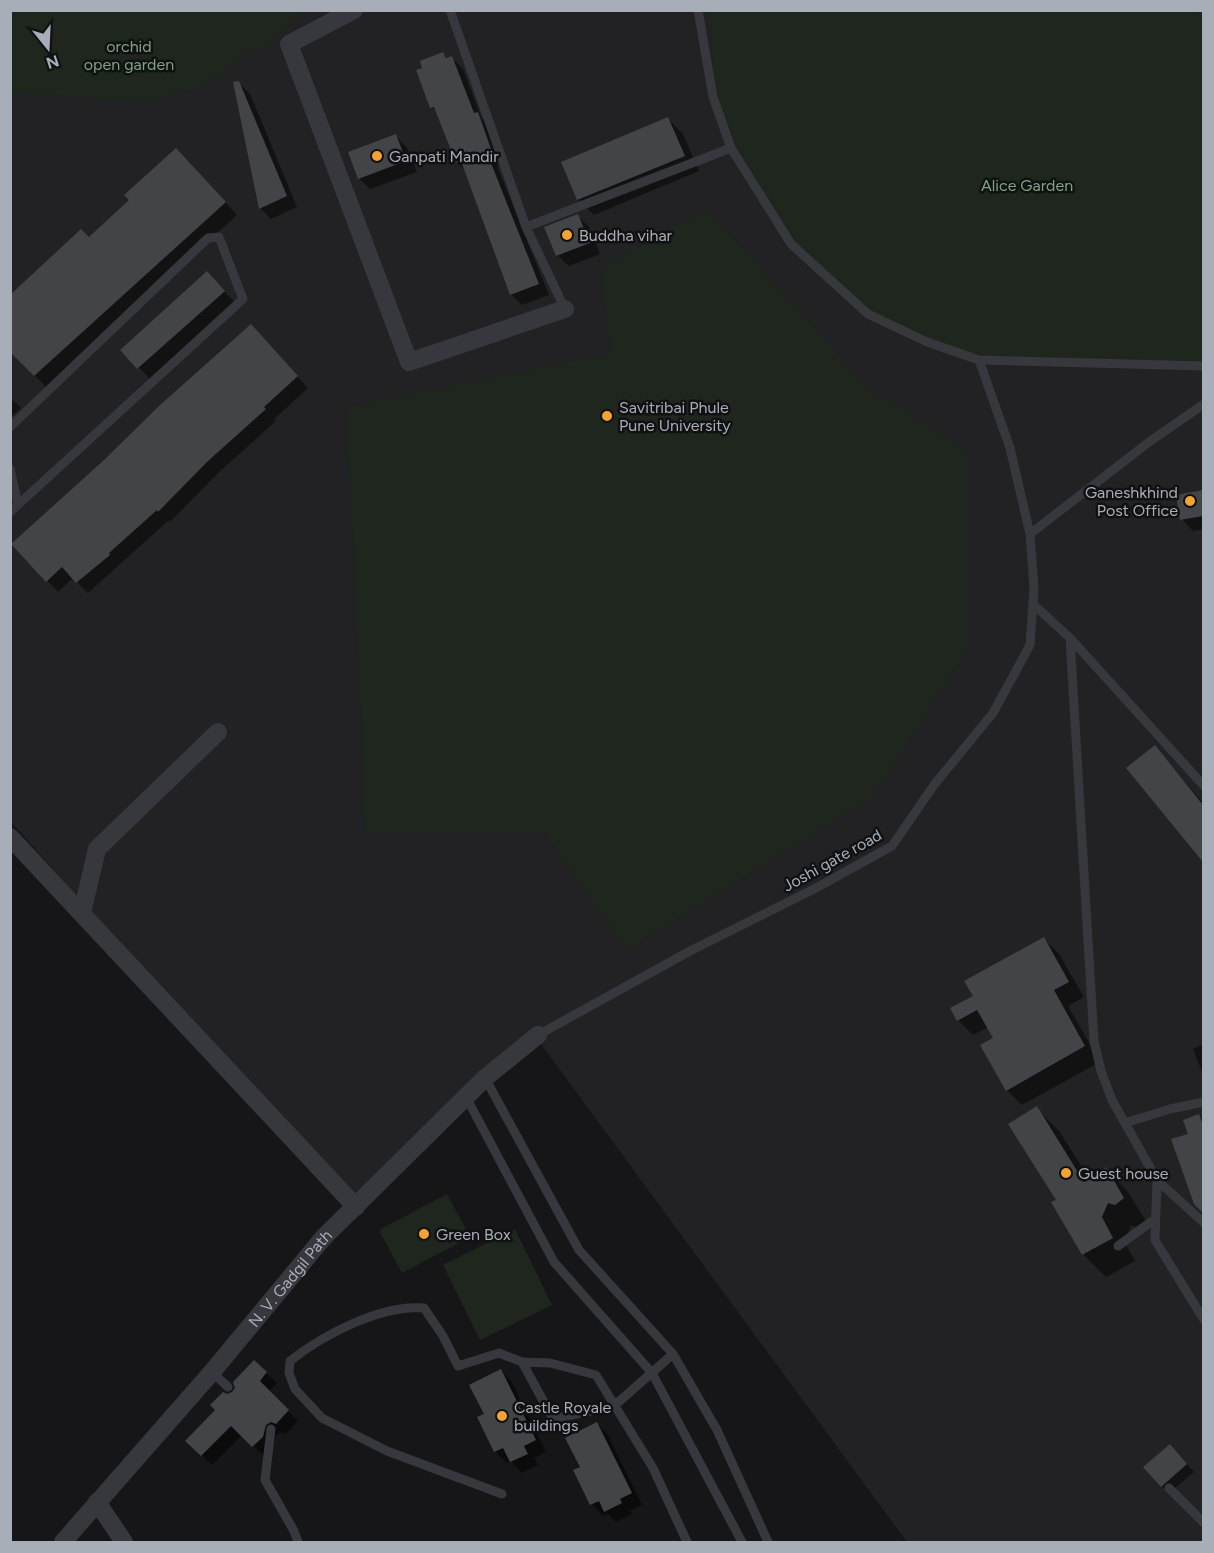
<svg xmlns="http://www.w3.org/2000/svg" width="1214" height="1553" font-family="Figtree,sans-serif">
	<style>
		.built { fill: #222225 }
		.green { fill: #1e261e }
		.shadow { fill: #0007 }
		.building { fill: #424448 }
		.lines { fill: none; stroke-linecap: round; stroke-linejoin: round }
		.lane { stroke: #37383d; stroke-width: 9 }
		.street { stroke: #37383d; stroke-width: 18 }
		.poi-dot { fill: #f2a334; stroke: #111113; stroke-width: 2 }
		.labels { text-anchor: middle; stroke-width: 5; stroke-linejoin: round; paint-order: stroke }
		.park-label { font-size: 16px; fill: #7fa37f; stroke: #111113 }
		.poi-label { font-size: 16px; fill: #a8aeb8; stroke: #111113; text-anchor: start }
		.street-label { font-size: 16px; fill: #a8aeb8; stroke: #111113 }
	</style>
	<rect width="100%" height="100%" fill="#161618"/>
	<path class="built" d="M10,11H1203V1542H907L535,1036L356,1207L11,822Z"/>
	<path class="green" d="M10,11L11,10L300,11L268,46L249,50L223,73L191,90L136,102L11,91Z
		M711,11H1195L1204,21L1203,366L979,360L868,314L791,244L713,97Z
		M707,209L870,389L967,451V650L874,796L627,950L544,832L366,833L347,407L611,353L601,268Z
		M447,1194L470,1237L402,1273L379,1230Z
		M515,1229L552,1305L480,1340L443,1265Z"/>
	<path class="shadow" d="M443,54L449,59L452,58L463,69L481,117L489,125L501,161L497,162L499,171L549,295L522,305L511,294L467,172L457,163L439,114L432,107Z
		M238,82L250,94L297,207L271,219L260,208Z
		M668,119L683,134L699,171L594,215L578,199Z
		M396,136L407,148L417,172L370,189L359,178Z
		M189,162L237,215L47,388L10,350L90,239Z
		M578,216L589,227L600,254L569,266L557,255Z
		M218,284L235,303L150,379L122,350Z
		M261,337L308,388L274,419L276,421L219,472L170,522L169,520L88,593L73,578L58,592L13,544L105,461Z
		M10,397L21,408L10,418Z
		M1204,492V529L1193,531L1182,519L1178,496Z
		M1155,747L1204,804V859L1201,856Z
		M1044,939L1059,954L1084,997L1068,1006L1100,1062L1022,1105L1007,1090L995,1039L988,1027L973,1035L958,1020L975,997Z
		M1204,1044V1077L1193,1049Z
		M1036,1108L1059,1131L1090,1179L1106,1169L1128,1192L1146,1221L1139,1227L1131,1226L1124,1241L1135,1261L1106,1277L1083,1254L1058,1200Z
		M1199,1116L1204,1121V1212L1195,1204L1190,1135Z
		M254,1362L277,1383L269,1392L298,1421L286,1434L282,1432L276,1435L273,1447L264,1456L242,1435L212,1465L187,1441L217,1410L227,1395L234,1393Z
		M501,1371L512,1382L546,1452L534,1458L538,1465L522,1473L511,1461L507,1463L496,1452L479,1418L486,1415Z
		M597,1424L608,1435L642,1505L630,1511L632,1514L616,1522L608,1514L603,1516L592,1504L575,1471L582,1468Z
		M1177,1453L1194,1472L1169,1493L1162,1486Z"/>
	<path class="building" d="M443,52L446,58L452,56L474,113L478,112L491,149L487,151L489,158L539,284L510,295L461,161L456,163L434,107L430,108L416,70L422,68L420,61Z
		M239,81L287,196L259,209L233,82Z
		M668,117L685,156L577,200L561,162Z
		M396,134L406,161L358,179L348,152Z
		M176,148L226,202L34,376L10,352V295L81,229L89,237L129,200L124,195Z
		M578,214L590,243L556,256L544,227Z
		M207,271L225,291L137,369L120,350Z
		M251,324L298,376L264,407L266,409L208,461L158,512L157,510L109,553L110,555L76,583L62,567L46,582L11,544L104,460L159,406Z
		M1203,490V516L1180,520L1176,495Z
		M1155,745L1203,805V862L1126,768Z
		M1044,937L1069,982L1054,990L1085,1046L1006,1091L980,1045L993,1038L977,1010L957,1021L950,1008L973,996L964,981Z
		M1037,1106L1084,1182L1106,1167L1124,1198L1115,1205L1108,1203L1102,1217L1113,1238L1082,1255L1051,1202L1056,1200L1008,1124Z
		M1199,1114L1203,1125V1213L1194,1204L1171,1139L1188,1134L1183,1120Z
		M254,1360L267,1372L260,1381L289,1410L276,1424L271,1422L266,1425L263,1437L252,1447L231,1426L201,1456L185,1441L215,1410L210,1405L223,1392L227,1394L232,1392L235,1388L233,1382Z
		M501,1369L536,1440L524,1446L528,1454L510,1462L503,1448L494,1452L477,1417L484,1414L469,1385Z
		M597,1422L632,1493L620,1499L622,1503L604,1512L599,1501L590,1505L573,1470L580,1467L565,1438Z
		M1170,1444L1187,1464L1161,1487L1143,1467Z"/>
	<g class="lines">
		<path class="lane" d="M450,10L526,227L565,309
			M698,10L713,97L731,148L791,244L868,314L927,342L979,360
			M526,227L731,148
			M1204,366L979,360L1010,448L1030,534L1149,442L1204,404
			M10,427L208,238L219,237L243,299L10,512
			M10,469L18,505
			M1033,604L1070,638L1204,786
			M1070,638L1094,1041L1101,1071L1112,1100L1157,1180L1204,1223
			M538,1035L690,951L816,888L892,846L934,785L993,713L1030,645L1034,588L1030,534
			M485,1078L579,1250L673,1354L717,1430L768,1542
			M466,1097L554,1262L652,1373L742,1542
			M1125,1123L1170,1109L1204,1102
			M1157,1180L1155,1240L1204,1320
			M1118,1246L1155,1219
			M522,1362L550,1363L596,1375L653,1468L687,1542
			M212,1372L228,1387
			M271,1429L265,1480L294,1531L298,1542
			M1169,1488L1204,1523
			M502,1494L387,1451L322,1418L295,1389L289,1373L290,1361C323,1335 381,1304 424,1308L443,1336L458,1366L499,1353L522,1362L552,1417H562L614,1406L673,1354"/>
		<g class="street">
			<path d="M354,10L289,44L409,362L565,309"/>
			<path d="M10,837L356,1207"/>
			<path d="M82,913L97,849L218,732"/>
			<path d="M97,1502L124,1542"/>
			<path id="s1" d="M63,1542L212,1372L323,1238L485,1078L538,1035"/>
		</g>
	</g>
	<g class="poi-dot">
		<circle cx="377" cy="156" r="6"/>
		<circle cx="567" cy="235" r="6"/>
		<circle cx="607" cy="416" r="6"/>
		<circle cx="1190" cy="501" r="6"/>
		<circle cx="1066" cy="1173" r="6"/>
		<circle cx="424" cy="1234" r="6"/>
		<circle cx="502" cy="1416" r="6"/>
	</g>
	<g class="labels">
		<g class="park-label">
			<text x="129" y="52">orchid<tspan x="129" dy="18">open garden</tspan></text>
			<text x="1027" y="191">Alice Garden</text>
		</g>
		<g class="poi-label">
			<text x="389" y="162">Ganpati Mandir</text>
			<text x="579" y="241">Buddha vihar</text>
			<text x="619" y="413">Savitribai Phule<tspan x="619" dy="18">Pune University</tspan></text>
			<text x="1178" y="498" text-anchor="end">Ganeshkhind<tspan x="1178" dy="18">Post Office</tspan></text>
			<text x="1078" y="1179">Guest house</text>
			<text x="436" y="1240">Green Box</text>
			<text x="514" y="1413">Castle Royale<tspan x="514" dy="18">buildings</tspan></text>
		</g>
		<g class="street-label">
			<text transform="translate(832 860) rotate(-29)" y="6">Joshi gate road</text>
			<text dy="6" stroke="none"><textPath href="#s1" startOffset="348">N. V. Gadgil Path</textPath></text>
		</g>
	</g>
	<rect width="1214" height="1553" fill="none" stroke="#a8aeb8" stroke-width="24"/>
	<g transform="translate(48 48) rotate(162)" stroke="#111113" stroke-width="4.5" paint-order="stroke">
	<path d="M0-4.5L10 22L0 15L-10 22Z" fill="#a8aeb8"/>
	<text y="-9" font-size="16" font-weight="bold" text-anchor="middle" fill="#a8aeb8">N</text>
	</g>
</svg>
